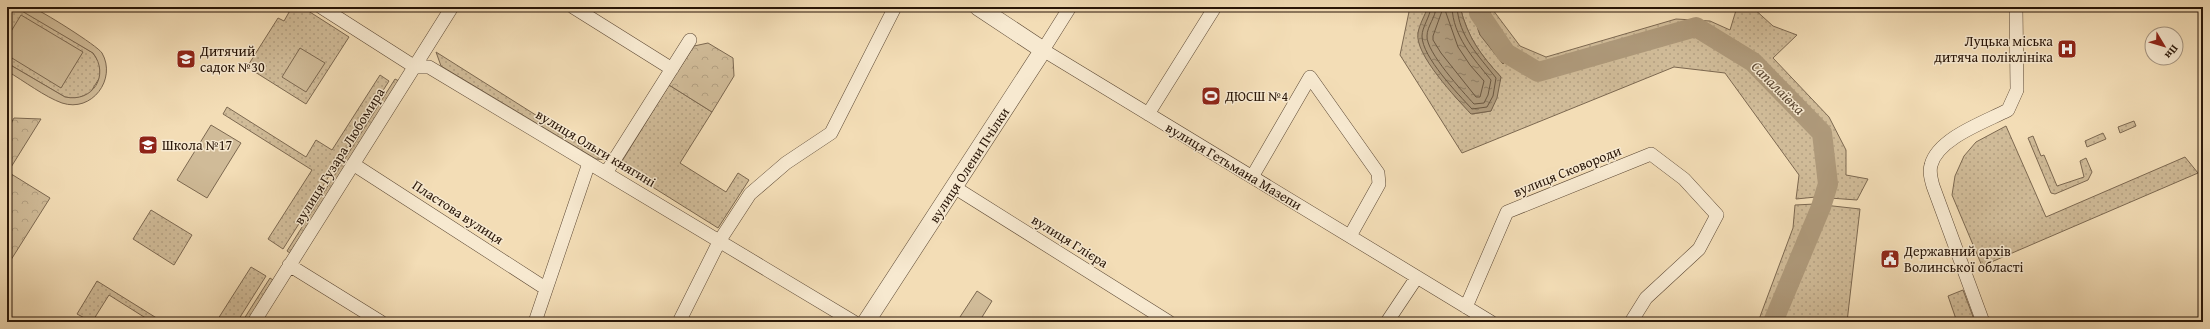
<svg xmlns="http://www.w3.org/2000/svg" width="2210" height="329" font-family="'Gentium Book Plus',serif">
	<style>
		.grass { fill: url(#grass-dots); stroke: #7c6850 }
		.forest { fill: url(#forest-crowns); stroke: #7c6850 }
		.green { fill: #d0bb98; stroke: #7c6850 }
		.water { fill: url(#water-ripples); stroke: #78644c }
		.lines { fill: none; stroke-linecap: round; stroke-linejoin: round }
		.shore { stroke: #6b5740; stroke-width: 1 }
		.river { stroke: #ae997a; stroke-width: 20 }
		.minor-casing { stroke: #5b4733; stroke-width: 14 }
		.tertiary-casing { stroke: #5b4733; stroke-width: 18 }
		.minor { stroke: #f7e9d0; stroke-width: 13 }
		.tertiary { stroke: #f7e9d0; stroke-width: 17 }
		.labels { text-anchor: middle; stroke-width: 3; stroke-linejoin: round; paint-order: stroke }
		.poi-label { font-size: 14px; fill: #281507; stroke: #f7e9d0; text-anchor: start }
		.street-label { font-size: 14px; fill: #281507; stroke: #f7e9d0 }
		.water-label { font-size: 15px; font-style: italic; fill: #5e4a35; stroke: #f7e9d0 }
	</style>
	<defs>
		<pattern id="grass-dots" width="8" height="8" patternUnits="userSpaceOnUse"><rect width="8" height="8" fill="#d0bb98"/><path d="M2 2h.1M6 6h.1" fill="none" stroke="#b3a082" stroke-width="1.8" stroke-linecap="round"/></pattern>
		<pattern id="forest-crowns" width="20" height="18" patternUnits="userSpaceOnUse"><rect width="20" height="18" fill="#d0bb98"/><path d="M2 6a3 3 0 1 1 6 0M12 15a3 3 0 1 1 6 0" fill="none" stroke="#b3a082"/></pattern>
		<pattern id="water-ripples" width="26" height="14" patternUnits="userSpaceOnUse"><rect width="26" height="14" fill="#ae997a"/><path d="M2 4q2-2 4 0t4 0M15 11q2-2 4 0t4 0" fill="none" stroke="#8e7c62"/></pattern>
	</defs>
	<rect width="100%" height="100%" fill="#f3ddb6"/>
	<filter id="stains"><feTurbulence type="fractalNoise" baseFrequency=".005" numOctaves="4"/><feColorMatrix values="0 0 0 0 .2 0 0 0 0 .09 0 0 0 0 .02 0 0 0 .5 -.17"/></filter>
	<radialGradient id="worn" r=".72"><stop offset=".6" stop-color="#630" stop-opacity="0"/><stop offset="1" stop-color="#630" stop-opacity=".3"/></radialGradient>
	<path class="grass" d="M7,7H15L23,10L93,53L100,64V77L90,93L78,98H72L65,97L7,63Z
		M292,7H302L349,37L306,104L247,67L278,18L284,21Z
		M1410,7H1428L1418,33L1456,98L1472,114L1491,111L1501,77C1480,54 1468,38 1460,7H1471L1480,35L1514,52L1495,27L1488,7H1493V10L1520,46L1546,57L1676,19L1710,21L1730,30L1737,7H1752L1773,26L1797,35L1773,58L1829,117L1846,150V175L1868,179L1857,200L1816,197L1796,199L1799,175L1725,73L1674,67L1462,153L1400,55Z
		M436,52L607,160L596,159L441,66Z
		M380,75L389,81L283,249L268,239L312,170L223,114L227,107L306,157L316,140L332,150Z
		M395,79L399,81L290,253L287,251Z
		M669,85L712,112L680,163L726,192L738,173L749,180L718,228L619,166Z
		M2134,121L2136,126L2120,133L2118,127Z
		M2006,126L2046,217L2185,157L2198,173L1982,266L1952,195L1955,176L1964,156L1976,142Z
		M2103,133L2106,139L2087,147L2085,141Z
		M2033,136L2041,156L2044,155L2057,186L2084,177L2080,161L2086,158L2092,172L2088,180L2055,194L2051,193L2028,138Z
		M1815,204L1860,209L1847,322H1758L1793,228L1795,205Z
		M151,210L192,235L174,265L133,239Z
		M251,267L266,276L237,322H216Z
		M270,278L273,280L247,322H242Z
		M97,281L163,322H152L109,295L92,322L77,314Z
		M1963,290L1975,322H1957L1948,296Z"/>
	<path class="forest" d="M708,43L733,58L734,76L712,112L669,85L694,46Z
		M14,118L41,119L8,172L50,198L9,263L7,130Z"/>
	<path class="green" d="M15,7C20,7 26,6 31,7C39,9 98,46 102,53C117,79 92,113 62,103C45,97 24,81 7,71V63L65,97C93,103 110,75 93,53Z
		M21,15L83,52L61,88L7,55V38Z
		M300,48L325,63L306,92L282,77Z
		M211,125L241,143L207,198L177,180Z
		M977,291L992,301L979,322H962L958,320Z"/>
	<path class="water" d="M1428,7H1460C1468,38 1480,54 1501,77L1497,98L1491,111L1471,114C1457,99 1414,54 1418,33C1419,25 1425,15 1428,7Z
		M1471,7H1488L1495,27L1514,52L1503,64L1480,35Z"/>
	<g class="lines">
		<path class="shore" d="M1431,7C1430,17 1422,27 1422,36C1422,57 1458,94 1472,109L1487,107L1493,96L1496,78C1479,56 1459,37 1457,7
			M1436,7C1436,17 1427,26 1427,36C1426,52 1463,92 1474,104L1484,103L1488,95L1491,80C1473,58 1453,36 1452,7
			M1475,7C1479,23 1487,50 1503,57L1508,51L1491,29L1484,7
			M1445,10L1458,47L1470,65L1484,81L1480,97H1476L1441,53L1433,40V36L1442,11Z"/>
		<path class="river" d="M1480,7L1479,13L1506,53L1538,72L1696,27L1753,62L1822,133L1828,184L1821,207L1773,322"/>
		<g class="minor-casing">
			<path id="minor" d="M321,7L415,67H429L854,322
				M573,7L672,69
				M1070,7L1043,50L1491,322
				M1148,114L1215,7
				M353,164L545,288
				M606,173L690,40
				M1252,177L1310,77L1378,173L1379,184L1350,236
				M954,187L1169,322
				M289,265L381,322
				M1466,307L1507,212L1651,154L1684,179L1717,215L1699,249L1646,298L1631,322
				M254,322L452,7
				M535,322L589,163
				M679,322L720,240L750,194L786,163L831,133L895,7
				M1387,322L1417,277
				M1983,322L1933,186C1931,179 1929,172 1931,165C1938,138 1985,122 2008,110L2017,90L2016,7"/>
		</g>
		<g class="tertiary-casing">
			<path id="tertiary" d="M866,322L1043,50L978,7"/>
		</g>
		<use href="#minor" class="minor"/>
		<use href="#tertiary" class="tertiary"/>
	</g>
	<defs>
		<g id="hospital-square" transform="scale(1)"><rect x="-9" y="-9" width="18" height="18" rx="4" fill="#8f2418" stroke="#f7e9d0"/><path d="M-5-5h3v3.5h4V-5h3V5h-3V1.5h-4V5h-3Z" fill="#fff"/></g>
		<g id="school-square" transform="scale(1)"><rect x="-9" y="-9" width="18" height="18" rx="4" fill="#8f2418" stroke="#f7e9d0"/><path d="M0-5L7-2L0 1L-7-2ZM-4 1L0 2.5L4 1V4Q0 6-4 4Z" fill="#fff"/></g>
		<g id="stadium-square" transform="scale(1)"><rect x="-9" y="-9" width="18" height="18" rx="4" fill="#8f2418" stroke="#f7e9d0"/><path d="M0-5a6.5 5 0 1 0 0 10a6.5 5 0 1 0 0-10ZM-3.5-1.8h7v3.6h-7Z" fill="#fff"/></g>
		<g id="civic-square" transform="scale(1)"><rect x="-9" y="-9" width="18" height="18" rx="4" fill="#8f2418" stroke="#f7e9d0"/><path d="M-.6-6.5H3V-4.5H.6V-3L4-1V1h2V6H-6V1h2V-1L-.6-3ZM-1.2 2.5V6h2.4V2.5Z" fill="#fff"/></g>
	</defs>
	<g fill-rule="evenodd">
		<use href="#hospital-square" x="2067" y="49"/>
		<use href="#school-square" x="186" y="59"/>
		<use href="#stadium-square" x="1211" y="96"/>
		<use href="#school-square" x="148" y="145"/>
		<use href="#civic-square" x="1890" y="259"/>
	</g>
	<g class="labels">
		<g class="poi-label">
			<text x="2053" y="46" text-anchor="end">Луцька міська<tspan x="2053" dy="16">дитяча поліклініка</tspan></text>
			<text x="200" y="56">Дитячий<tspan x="200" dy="16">садок №30</tspan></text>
			<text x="1225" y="101">ДЮСШ №4</text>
			<text x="162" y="150">Школа №17</text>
			<text x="1904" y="256">Державний архів<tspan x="1904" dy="16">Волинської області</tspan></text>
		</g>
		<g class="street-label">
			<text transform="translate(596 148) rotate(31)" y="5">вулиця Ольги княгині</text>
			<text transform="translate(339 156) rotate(-58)" y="5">вулиця Гузара Любомира</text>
			<text transform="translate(969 165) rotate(-57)" y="5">вулиця Олени Пчілки</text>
			<text transform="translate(1234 166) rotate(31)" y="5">вулиця Гетьмана Мазепи</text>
			<text transform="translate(1567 171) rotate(-22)" y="5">вулиця Сковороди</text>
			<text transform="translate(458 212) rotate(33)" y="5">Пластова вулиця</text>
			<text transform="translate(1070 241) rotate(32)" y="5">вулиця Глієра</text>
		</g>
		<g class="water-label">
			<text transform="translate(1778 88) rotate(45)" y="5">Сапалаївка</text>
		</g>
	</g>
	<rect width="2210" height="329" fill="none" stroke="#f3ddb6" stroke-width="24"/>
	<rect x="8" y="8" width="2194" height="313" fill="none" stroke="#281507" stroke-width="2"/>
	<rect x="12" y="12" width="2186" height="305" fill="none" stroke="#281507"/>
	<g transform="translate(2164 46) rotate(128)"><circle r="19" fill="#f7e9d0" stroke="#a49480"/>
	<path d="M0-3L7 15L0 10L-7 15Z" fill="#8f2418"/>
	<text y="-6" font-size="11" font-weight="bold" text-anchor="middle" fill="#281507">Пн</text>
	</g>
	<rect width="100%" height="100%" filter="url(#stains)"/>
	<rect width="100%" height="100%" fill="url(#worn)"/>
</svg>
